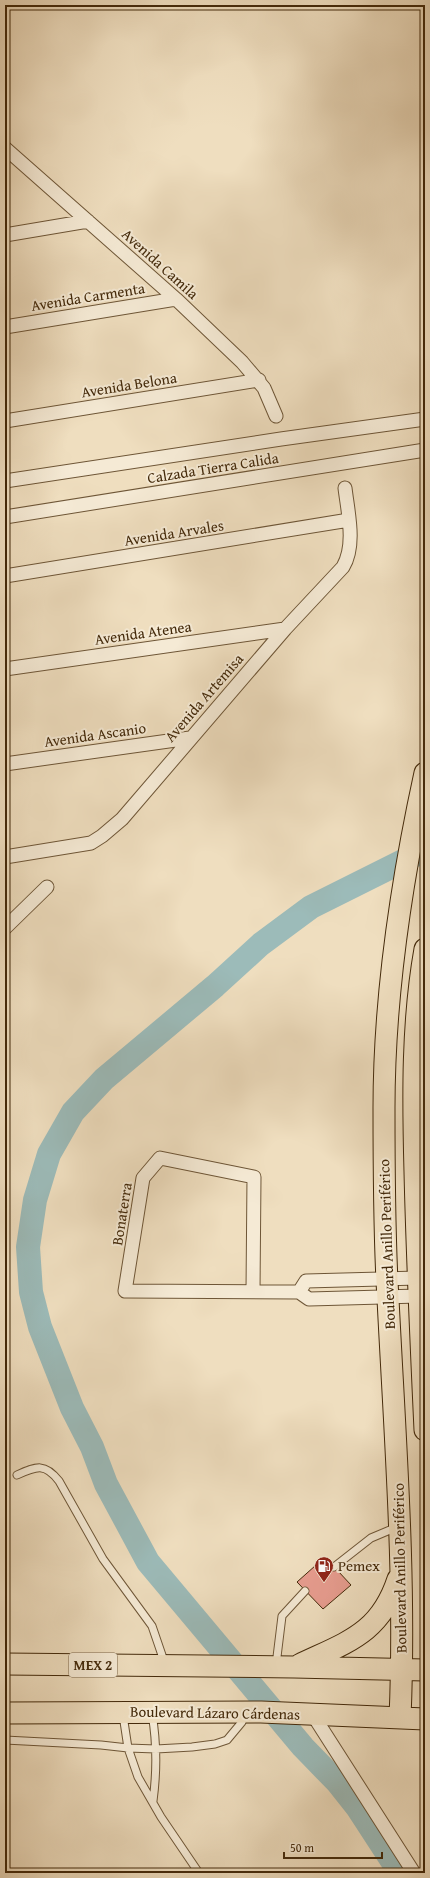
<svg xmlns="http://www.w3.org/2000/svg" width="430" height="1878" font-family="'Gentium Book Plus',serif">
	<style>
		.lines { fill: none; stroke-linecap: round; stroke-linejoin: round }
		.river { stroke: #9cbbb9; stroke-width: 24 }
		.building { fill: #e79c8f; stroke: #43290a }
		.service-casing { stroke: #6e5637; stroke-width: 9 }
		.minor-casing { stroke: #6e5637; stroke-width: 15 }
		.primary-casing { stroke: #43290a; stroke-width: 23 }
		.service { stroke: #f5ead5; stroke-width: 7 }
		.minor { stroke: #f5ead5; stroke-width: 13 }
		.primary { stroke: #efdebf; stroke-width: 21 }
		.labels { text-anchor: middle; stroke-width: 4; stroke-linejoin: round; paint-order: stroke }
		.shield { fill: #f5ead5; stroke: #786347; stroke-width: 1 }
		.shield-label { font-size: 14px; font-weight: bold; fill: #43290a }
		.street-label { font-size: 15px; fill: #43290a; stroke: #f5ead5 }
		.poi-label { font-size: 15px; fill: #43290a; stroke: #f5ead5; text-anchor: start }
	</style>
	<rect width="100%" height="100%" fill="#efdebf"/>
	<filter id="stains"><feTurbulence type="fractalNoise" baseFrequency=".005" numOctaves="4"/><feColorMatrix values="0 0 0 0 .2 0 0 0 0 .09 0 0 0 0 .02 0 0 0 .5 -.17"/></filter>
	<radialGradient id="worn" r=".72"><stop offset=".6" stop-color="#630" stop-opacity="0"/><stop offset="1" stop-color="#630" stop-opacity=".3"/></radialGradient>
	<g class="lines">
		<path class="river" d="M400,1873L357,1807L338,1783L303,1747L148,1562L106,1484L92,1447L72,1408L40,1327L31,1292L28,1247L35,1200L49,1154L73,1112L104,1079L215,986L261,944L311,907L425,850"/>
	</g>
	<path class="building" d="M325,1557L351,1585L323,1609L297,1582Z"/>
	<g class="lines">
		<g class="service-casing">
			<path id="service" d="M17,1475C37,1466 45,1463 59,1481L103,1559L152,1626L165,1664
				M334,1567L371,1538L397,1527
				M276,1665L282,1616L305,1591
				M152,1714C157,1743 157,1771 153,1801
				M123,1715L128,1748L138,1777L161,1817L199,1873
				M5,1740L101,1745L128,1748L156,1749L192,1747L215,1744L227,1740L242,1722L244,1715"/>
		</g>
		<g class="minor-casing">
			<path id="minor" d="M5,148L176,299L242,362L264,388L276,416
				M5,235L88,221
				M5,327L176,299
				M5,421L259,380
				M5,481L281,439L425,419
				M5,517L425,450
				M5,576L349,520
				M5,669L285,629
				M5,764L190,738
				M5,857L91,843L102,836L122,819L285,629L343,567C356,545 348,513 345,488
				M5,928L47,887
				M253,1291L254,1177L160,1158L143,1178L125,1291L299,1292
				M299,1292L306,1281L418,1278
				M299,1292L309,1299L419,1296
				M313,1715L414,1873"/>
		</g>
		<g class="primary-casing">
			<path id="primary" d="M425,949C412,1022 413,1098 415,1172C417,1258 421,1344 425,1430
				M5,1664L294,1667L425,1670
				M299,1665C347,1642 380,1634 398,1579
				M5,1713L261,1712L425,1719
				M400,1718C406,1578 395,1439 388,1299C384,1236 384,1172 384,1108C384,996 401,883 425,773"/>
		</g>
		<use href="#service" class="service"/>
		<use href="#minor" class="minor"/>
		<use href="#primary" class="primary"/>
	</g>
	<defs>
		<g id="fuel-pin" transform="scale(1)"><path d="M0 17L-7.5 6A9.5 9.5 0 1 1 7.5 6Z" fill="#8f2418" stroke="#f5ead5"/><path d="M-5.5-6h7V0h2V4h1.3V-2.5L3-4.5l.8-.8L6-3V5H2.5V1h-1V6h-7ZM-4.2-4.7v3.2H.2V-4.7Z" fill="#fff"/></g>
	</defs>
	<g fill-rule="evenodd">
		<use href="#fuel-pin" x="324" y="1566"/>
	</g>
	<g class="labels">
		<rect class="shield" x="69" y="1653" width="48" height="24" rx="3"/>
		<g class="shield-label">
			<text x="93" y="1670">MEX 2</text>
		</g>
		<g class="street-label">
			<text transform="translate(160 264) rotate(42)" y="5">Avenida Camila</text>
			<text transform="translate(88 297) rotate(-9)" y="5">Avenida Carmenta</text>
			<text transform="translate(129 385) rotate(-9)" y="5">Avenida Belona</text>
			<text transform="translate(213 468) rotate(-9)" y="5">Calzada Tierra Calida</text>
			<text transform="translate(174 533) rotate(-9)" y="5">Avenida Arvales</text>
			<text transform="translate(143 633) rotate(-8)" y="5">Avenida Atenea</text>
			<text transform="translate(204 698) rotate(-49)" y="5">Avenida Artemisa</text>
			<text transform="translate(95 735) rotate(-8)" y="5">Avenida Ascanio</text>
			<text transform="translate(122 1214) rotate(-81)" y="5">Bonaterra</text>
			<text transform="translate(387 1244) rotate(-92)" y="5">Boulevard Anillo Periférico</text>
			<text transform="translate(400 1568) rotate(-91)" y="5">Boulevard Anillo Periférico</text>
			<text transform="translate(215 1713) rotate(1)" y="5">Boulevard Lázaro Cárdenas</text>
		</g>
		<g class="poi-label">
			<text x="338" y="1571">Pemex</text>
		</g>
	</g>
	<rect width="430" height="1878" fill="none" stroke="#efdebf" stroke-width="20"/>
	<rect x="6" y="6" width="418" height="1866" fill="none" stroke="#43290a" stroke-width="2"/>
	<rect x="10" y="10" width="410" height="1858" fill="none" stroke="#43290a"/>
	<path d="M284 1852v6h98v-6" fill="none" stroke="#43290a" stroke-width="2"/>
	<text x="290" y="1852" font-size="12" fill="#43290a" stroke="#f5ead5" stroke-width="3" paint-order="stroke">50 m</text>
	<rect width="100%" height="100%" filter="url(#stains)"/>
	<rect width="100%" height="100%" fill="url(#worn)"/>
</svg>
